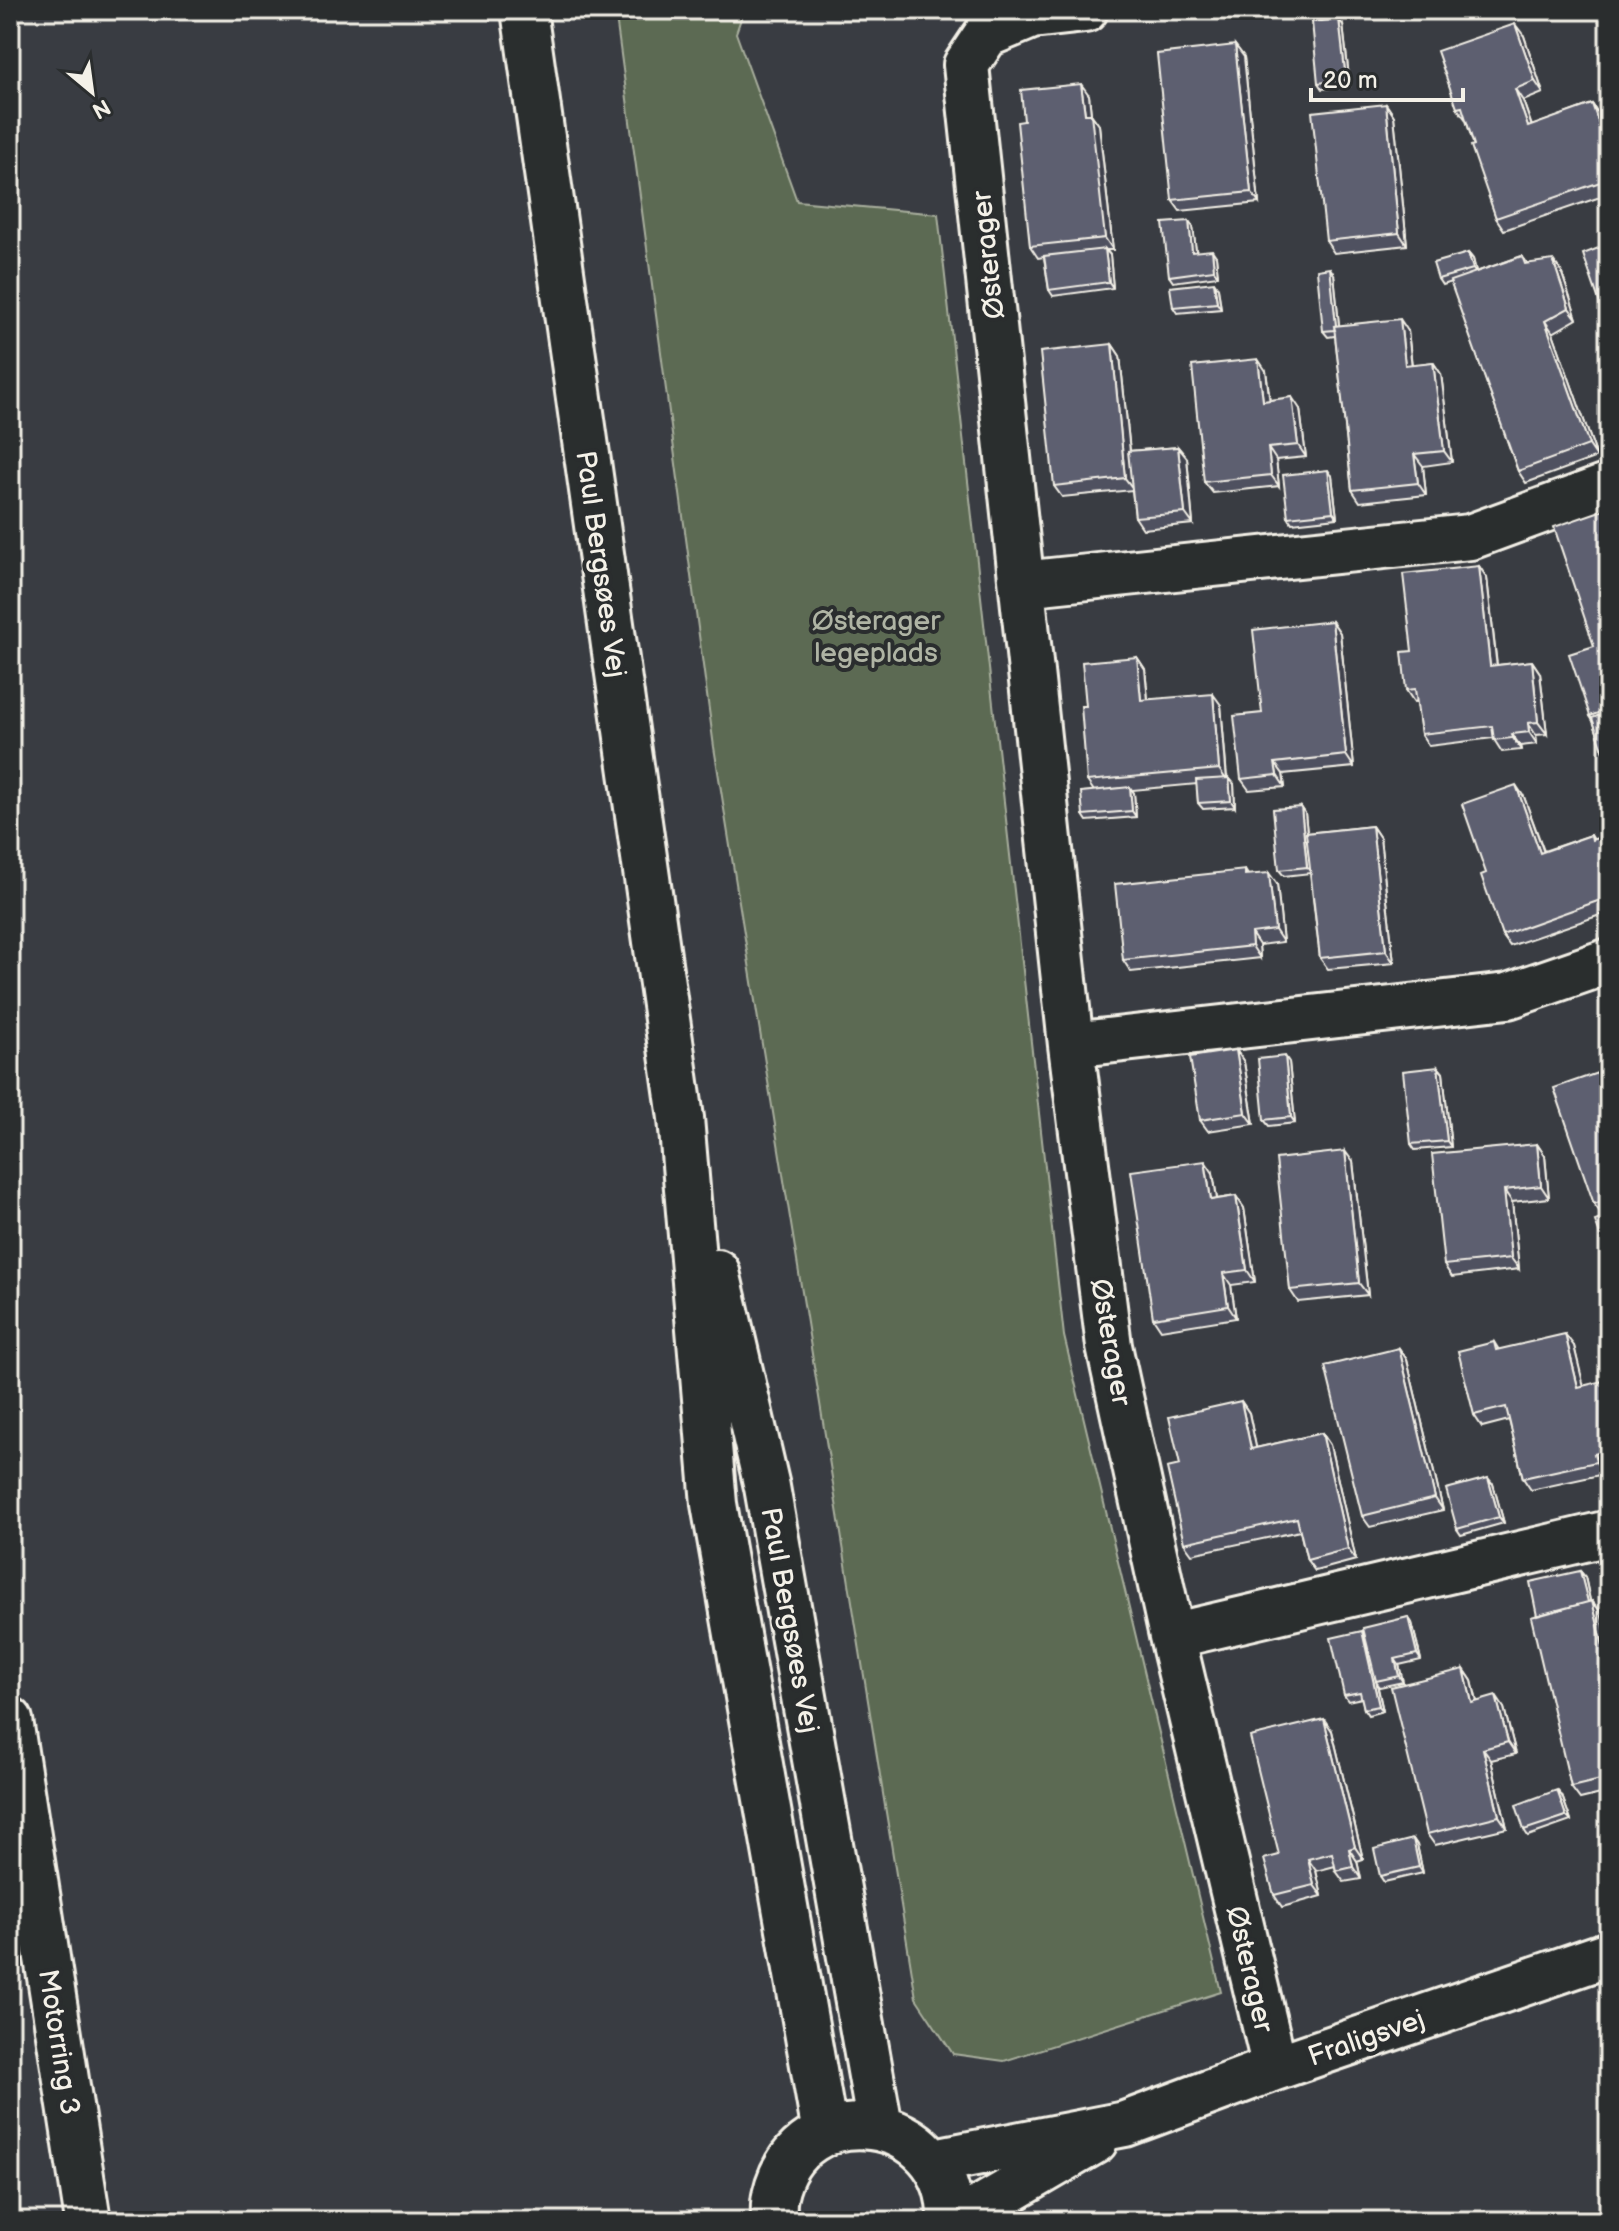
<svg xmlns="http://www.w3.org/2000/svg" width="1619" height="2231" font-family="'Balsamiq Sans',sans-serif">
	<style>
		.green { fill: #5b6a52; stroke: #a8ae9d; stroke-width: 2 }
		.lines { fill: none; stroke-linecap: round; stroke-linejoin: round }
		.minor-casing { stroke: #f4f1e8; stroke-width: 50 }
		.highway-casing { stroke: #f4f1e8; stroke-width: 50 }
		.minor { stroke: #2a2d2e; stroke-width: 44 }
		.highway { stroke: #2a2d2e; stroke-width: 44 }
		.wall { fill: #505160; stroke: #f4f1e8; stroke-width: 2 }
		.shaded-wall { fill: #41424e; stroke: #f4f1e8; stroke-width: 2 }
		.building { fill: #5d5e70; stroke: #f4f1e8; stroke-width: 2 }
		.labels { text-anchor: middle; stroke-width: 8; stroke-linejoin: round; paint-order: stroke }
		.street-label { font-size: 28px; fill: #f4f1e8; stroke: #2a2d2e }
		.park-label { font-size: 28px; fill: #afb4a4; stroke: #2a2d2e }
	</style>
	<rect width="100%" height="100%" fill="#393c42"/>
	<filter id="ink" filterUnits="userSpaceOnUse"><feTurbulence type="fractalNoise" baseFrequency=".0125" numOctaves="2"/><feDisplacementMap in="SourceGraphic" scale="16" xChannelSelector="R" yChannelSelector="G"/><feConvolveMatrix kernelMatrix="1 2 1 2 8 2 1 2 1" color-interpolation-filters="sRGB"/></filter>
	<g filter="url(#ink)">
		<path class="green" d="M615,10H744L736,33L797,201L938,214L1064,1336L1221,1992L1004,2061L953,2054L916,1998L714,747Z"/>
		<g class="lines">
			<g class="minor-casing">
				<path id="minor" d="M524,10L681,1118L714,1504L825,2133
					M1085,10L1032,16L986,35L966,65L1071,1045L1109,1346L1172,1636L1275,2068
					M1022,584L1470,537L1609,486
					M1071,1045L1508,996L1609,961
					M717,1272L767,1487L880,2127
					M1172,1636L1609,1533
					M934,2161L1125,2124L1275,2068L1609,1954
					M774,2221C774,2213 773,2204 775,2196C798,2090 953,2110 950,2221
					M958,2221L1095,2141"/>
			</g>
			<g class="highway-casing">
				<path id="highway" d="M10,1720L88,2221"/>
			</g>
			<use href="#minor" class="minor"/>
			<use href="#highway" class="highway"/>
		</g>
		<path class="wall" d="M1343,25L1350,86L1322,89L1318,83Z
			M1524,36L1543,93L1523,101L1532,126L1592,104L1600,116L1609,141V194L1504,230L1496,218L1466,120L1457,108Z
			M1235,45L1244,57L1259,203L1180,211L1172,200Z
			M1089,95L1091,114L1099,125L1113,250H1106L1110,255L1113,288L1053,296L1049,290L1044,257L1038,258L1030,246L1024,121Z
			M1386,104L1394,116L1407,245L1334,253L1326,241Z
			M1189,221L1193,227L1196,252L1216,256L1218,276L1173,282L1169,276Z
			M1468,253L1473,259L1476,272L1522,256L1528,264L1561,271L1577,319L1553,333L1597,457L1526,483L1518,471L1451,282L1442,285L1438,279Z
			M1334,274L1339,326L1408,331L1412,365L1433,362L1441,374L1452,462L1423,466L1426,495L1360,502L1352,490L1335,336L1328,337L1323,331Z
			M1218,288L1221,309L1177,313L1173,307Z
			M1112,344L1120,356L1130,451L1178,447L1187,458L1193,524L1143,529L1135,517L1132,490L1062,497L1054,486Z
			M1266,371L1270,400L1300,409L1306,457L1276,460L1279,486L1213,493L1204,482Z
			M1332,476L1337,518L1292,523L1288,517Z
			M1609,508V766L1593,721L1590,716L1594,646Z
			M1479,566L1487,578L1497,665L1532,661L1540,673L1547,734L1536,735L1537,744L1520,746L1521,750L1502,752L1493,738L1429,746L1421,734L1417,701L1414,702L1406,690L1412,651Z
			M1332,621L1340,633L1354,767L1283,774L1285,787L1249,790L1241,779Z
			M1137,657L1145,669L1148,699L1221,705L1227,778H1229L1234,784L1235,807L1203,809L1198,803L1197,784L1132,790L1134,793L1136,817L1087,821L1083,815L1094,791L1087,781L1086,706Z
			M1524,797L1544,851L1591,835L1594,840L1609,834V912L1510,946L1502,935L1486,873Z
			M1301,807L1305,813L1307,833L1372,826L1380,838L1394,963L1328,969L1320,958L1310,873L1284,876L1279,870Z
			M1245,870L1248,875L1277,884L1283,942L1259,945L1260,958L1131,972L1123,960Z
			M1236,1050L1244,1062L1254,1124L1208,1131L1200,1120Z
			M1289,1062L1295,1123L1269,1126L1264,1120Z
			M1438,1067L1443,1073L1451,1147L1415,1150L1411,1144Z
			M1609,1069V1213L1603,1216L1594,1204Z
			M1537,1144L1545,1156L1549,1198L1512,1202L1519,1269L1452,1277L1444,1265Z
			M1353,1162L1368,1295L1298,1302L1290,1290Z
			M1213,1173L1217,1199L1236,1196L1244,1208L1255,1282L1231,1285L1236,1318L1161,1330L1153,1318Z
			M1494,1342L1499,1350L1574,1346L1583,1386L1609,1383V1464L1602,1465L1604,1474L1531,1490L1523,1478L1509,1420L1482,1427L1474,1415Z
			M1399,1348L1407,1360L1443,1510L1370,1527L1362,1516Z
			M1241,1401L1249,1413L1256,1448L1322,1433L1330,1445L1356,1560L1315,1571L1307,1560L1300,1531L1192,1554L1184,1543L1180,1465Z
			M1493,1484L1504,1523L1461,1535L1457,1529Z
			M1580,1571L1585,1577L1590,1601L1601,1612L1609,1648V1792L1580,1799L1571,1787L1537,1616Z
			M1408,1617L1412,1623L1421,1660L1399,1665L1403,1682L1380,1687L1377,1683L1383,1711L1368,1715L1364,1709L1362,1698L1348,1701L1344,1695L1364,1635Z
			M1464,1669L1472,1681L1477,1702L1504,1708L1516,1754L1491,1760L1507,1828L1435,1845L1427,1834Z
			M1332,1731L1363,1859L1357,1861L1361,1879L1344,1882L1336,1871L1335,1866L1316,1871L1322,1896L1282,1907L1274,1895L1279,1855Z
			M1562,1796L1571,1821L1528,1836L1524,1830Z
			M1413,1839L1417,1845L1423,1873L1384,1882L1380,1876Z"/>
		<path class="shaded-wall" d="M1339,19L1343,25L1350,86L1346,80Z
			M1515,24L1524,36L1543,93L1535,81Z
			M1235,45L1244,57L1259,203L1251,192Z
			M1081,84L1089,95L1091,114L1099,125L1113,250L1105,238L1085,114Z
			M1515,89L1523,101L1536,139L1528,127Z
			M1386,104L1394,116L1407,245L1399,233Z
			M1592,104L1600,116L1609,141V153Z
			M1189,221L1193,227L1197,258L1192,252Z
			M1105,249L1110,255L1113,288L1109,282Z
			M1212,250L1216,256L1218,276L1214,270Z
			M1468,253L1473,259L1477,275L1473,269Z
			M1553,260L1561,271L1577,319L1569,308Z
			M1330,268L1334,274L1340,335L1336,329Z
			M1214,282L1218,288L1221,309L1217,303Z
			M1400,319L1408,331L1413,377L1405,365Z
			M1545,321L1553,333L1597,457L1589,445Z
			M1112,344L1120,356L1134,490L1125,478Z
			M1258,359L1266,371L1271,412L1263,401Z
			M1433,362L1441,374L1452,462L1444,451Z
			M1292,397L1300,409L1306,457L1298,445Z
			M1178,447L1187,458L1193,524L1185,513Z
			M1268,448L1276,460L1279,486L1271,475Z
			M1414,454L1423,466L1426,495L1418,483Z
			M1328,470L1332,476L1337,518L1333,512Z
			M1479,566L1487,578L1498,677L1490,666Z
			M1332,621L1340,633L1354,767L1346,755Z
			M1137,657L1145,669L1149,711L1141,700Z
			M1532,661L1540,673L1547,734L1538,722Z
			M1213,694L1221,705L1227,781L1219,769Z
			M1528,723L1536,735L1537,744L1529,732Z
			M1512,734L1520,746L1521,750L1513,738Z
			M1275,763L1283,774L1285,787L1277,775Z
			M1229,778L1234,784L1235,807L1231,801Z
			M1516,785L1524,797L1548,864L1540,853Z
			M1130,787L1134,793L1136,817L1132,811Z
			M1301,807L1305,813L1311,873L1307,867Z
			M1372,826L1380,838L1394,963L1386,951Z
			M1269,873L1277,884L1283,942L1275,930Z
			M1251,933L1259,945L1260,958L1252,946Z
			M1236,1050L1244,1062L1254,1124L1246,1113Z
			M1285,1056L1289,1062L1295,1123L1291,1117Z
			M1438,1067L1443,1073L1451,1147L1447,1141Z
			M1537,1144L1545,1156L1549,1198L1541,1186Z
			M1345,1151L1353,1162L1368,1295L1359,1283Z
			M1205,1161L1213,1173L1219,1212L1211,1200Z
			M1504,1190L1512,1202L1519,1269L1511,1258Z
			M1236,1196L1244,1208L1255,1282L1247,1270Z
			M1223,1273L1231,1285L1236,1318L1228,1306Z
			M1565,1334L1574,1346L1587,1399L1578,1387Z
			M1399,1348L1407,1360L1443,1510L1435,1498Z
			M1241,1401L1249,1413L1259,1461L1251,1449Z
			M1322,1433L1330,1445L1356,1560L1348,1549Z
			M1594,1454L1602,1465L1604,1474L1596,1462Z
			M1488,1478L1493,1484L1504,1523L1499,1517Z
			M1580,1571L1585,1577L1593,1614L1589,1608Z
			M1592,1601L1601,1612L1609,1648V1671Z
			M1408,1617L1412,1623L1421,1660L1417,1654Z
			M1362,1631L1366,1637L1383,1711L1379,1706Z
			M1395,1659L1399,1665L1403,1682L1399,1676Z
			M1464,1669L1472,1681L1480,1715L1472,1703Z
			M1496,1696L1504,1708L1516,1754L1508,1742Z
			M1324,1719L1332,1731L1363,1859L1355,1847Z
			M1483,1749L1491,1760L1507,1828L1499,1816Z
			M1557,1790L1562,1796L1571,1821L1566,1816Z
			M1413,1839L1417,1845L1423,1873L1419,1867Z
			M1349,1849L1357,1861L1361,1879L1353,1867Z
			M1308,1859L1316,1871L1322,1896L1314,1885Z"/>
		<path class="building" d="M1339,19L1346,80L1318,83L1312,22Z
			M1515,24L1535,81L1515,89L1528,127L1592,104L1609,153V179L1496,218L1471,146L1474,145L1462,107L1457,108L1437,51Z
			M1235,45L1251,192L1172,200L1157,54Z
			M1081,84L1085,114H1091L1105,238L1030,246L1017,122L1024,121L1021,90Z
			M1386,104L1399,233L1326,241L1312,112Z
			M1189,221L1192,252L1212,250L1214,270L1169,276L1163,223Z
			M1609,244V317L1605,318L1583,254Z
			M1105,249L1109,282L1049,290L1044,256Z
			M1468,253L1473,269L1438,279L1433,263Z
			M1522,256L1525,264L1553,260L1569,308L1545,321L1589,445L1518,471L1450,281Z
			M1330,268L1336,326H1334L1335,330L1323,331L1317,270Z
			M1214,282L1217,303L1173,307L1170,287Z
			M1400,319L1405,365L1433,362L1444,451L1414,454L1418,483L1352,490L1334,326Z
			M1112,344L1125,478L1054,486L1040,352Z
			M1258,359L1263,401L1292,397L1298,445L1268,448L1271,475L1204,482L1192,366Z
			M1178,447L1185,513L1135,517L1128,451Z
			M1328,470L1333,512L1288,517L1283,475Z
			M1609,508V709L1590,716L1569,654L1594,646L1554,527Z
			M1479,566L1490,666L1532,661L1538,722L1528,723L1529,732L1512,734L1513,738L1494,740L1492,726L1421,734L1415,689L1406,690L1402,652L1412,651L1403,574Z
			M1332,621L1346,755L1275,763L1277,775L1241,779L1234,716L1262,713L1253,630Z
			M1137,657L1141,700L1213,694L1219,769L1087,781L1081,706H1086L1082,662Z
			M1609,712V766L1592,718Z
			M1229,778L1231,801L1198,803L1196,780Z
			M1516,785L1540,853L1591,835L1592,840L1609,834V897L1502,935L1481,875L1486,873L1462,804Z
			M1130,787L1132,811L1083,815L1081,792Z
			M1301,807L1307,867L1279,870L1273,809Z
			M1372,826L1386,951L1320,958L1306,833Z
			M1245,870V875L1269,873L1275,930L1251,933L1252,946L1123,960L1115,884Z
			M1236,1050L1246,1113L1200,1120L1190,1057Z
			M1285,1056L1291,1117L1264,1120L1258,1059Z
			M1438,1067L1447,1141L1411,1144L1403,1071Z
			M1609,1069V1199L1594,1204L1554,1088Z
			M1537,1144L1541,1186L1504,1190L1511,1258L1444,1265L1432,1154Z
			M1345,1151L1359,1283L1290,1290L1276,1159Z
			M1205,1161L1211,1200L1236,1196L1247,1270L1223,1273L1228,1306L1153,1318L1131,1171Z
			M1609,1216V1250L1606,1251L1595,1221Z
			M1565,1334L1578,1387L1607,1380L1609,1390V1450L1594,1454L1596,1462L1523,1478L1506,1407L1474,1415L1458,1351L1494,1342L1496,1350Z
			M1399,1348L1435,1498L1362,1516L1325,1366Z
			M1241,1401L1251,1449L1322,1433L1348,1549L1307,1560L1297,1518L1184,1543L1167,1468L1180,1465L1169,1417Z
			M1488,1478L1499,1517L1457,1529L1446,1489Z
			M1580,1571L1588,1602L1537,1616L1530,1582Z
			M1592,1601L1609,1671V1778L1571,1787L1531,1617Z
			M1408,1617L1417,1654L1395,1659L1399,1676L1376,1681L1363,1628Z
			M1362,1631L1379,1706L1364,1709L1360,1692L1344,1695L1331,1638Z
			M1464,1669L1472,1703L1496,1696L1508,1742L1483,1749L1499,1816L1427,1834L1391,1687Z
			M1324,1719L1355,1847L1349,1849L1353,1867L1336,1871L1332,1853L1308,1859L1314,1885L1274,1895L1264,1859L1279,1855L1250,1737Z
			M1557,1790L1566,1816L1524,1830L1516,1805Z
			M1413,1839L1419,1867L1380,1876L1374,1849Z"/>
	</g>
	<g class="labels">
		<g class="street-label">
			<text transform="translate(987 255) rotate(-96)" y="10">Østerager</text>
			<text transform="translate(602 564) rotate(82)" y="10">Paul Bergsøes Vej</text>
			<text transform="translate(1112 1342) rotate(80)" y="10">Østerager</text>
			<text transform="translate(791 1620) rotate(80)" y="10">Paul Bergsøes Vej</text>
			<text transform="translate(1251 1969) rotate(77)" y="10">Østerager</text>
			<text transform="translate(1366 2037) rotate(-19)" y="10">Fraligsvej</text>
			<text transform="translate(60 2042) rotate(81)" y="10">Motorring 3</text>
		</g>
		<g class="park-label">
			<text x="876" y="630">Østerager<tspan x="876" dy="32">legeplads</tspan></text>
		</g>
	</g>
	<rect width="1619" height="2231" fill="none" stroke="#2a2d2e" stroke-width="40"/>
	<rect x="20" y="20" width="1579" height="2191" fill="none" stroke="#f4f1e8" stroke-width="3" filter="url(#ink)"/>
	<g transform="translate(92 92) rotate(151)" stroke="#2a2d2e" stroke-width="6" paint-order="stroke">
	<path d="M0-6L14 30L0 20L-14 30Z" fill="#f4f1e8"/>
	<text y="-12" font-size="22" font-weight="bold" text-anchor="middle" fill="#f4f1e8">N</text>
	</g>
	<path d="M1311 88v12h152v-12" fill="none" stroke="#f4f1e8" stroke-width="4"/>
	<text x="1323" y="88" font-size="24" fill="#f4f1e8" stroke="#2a2d2e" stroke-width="6" paint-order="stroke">20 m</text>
</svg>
